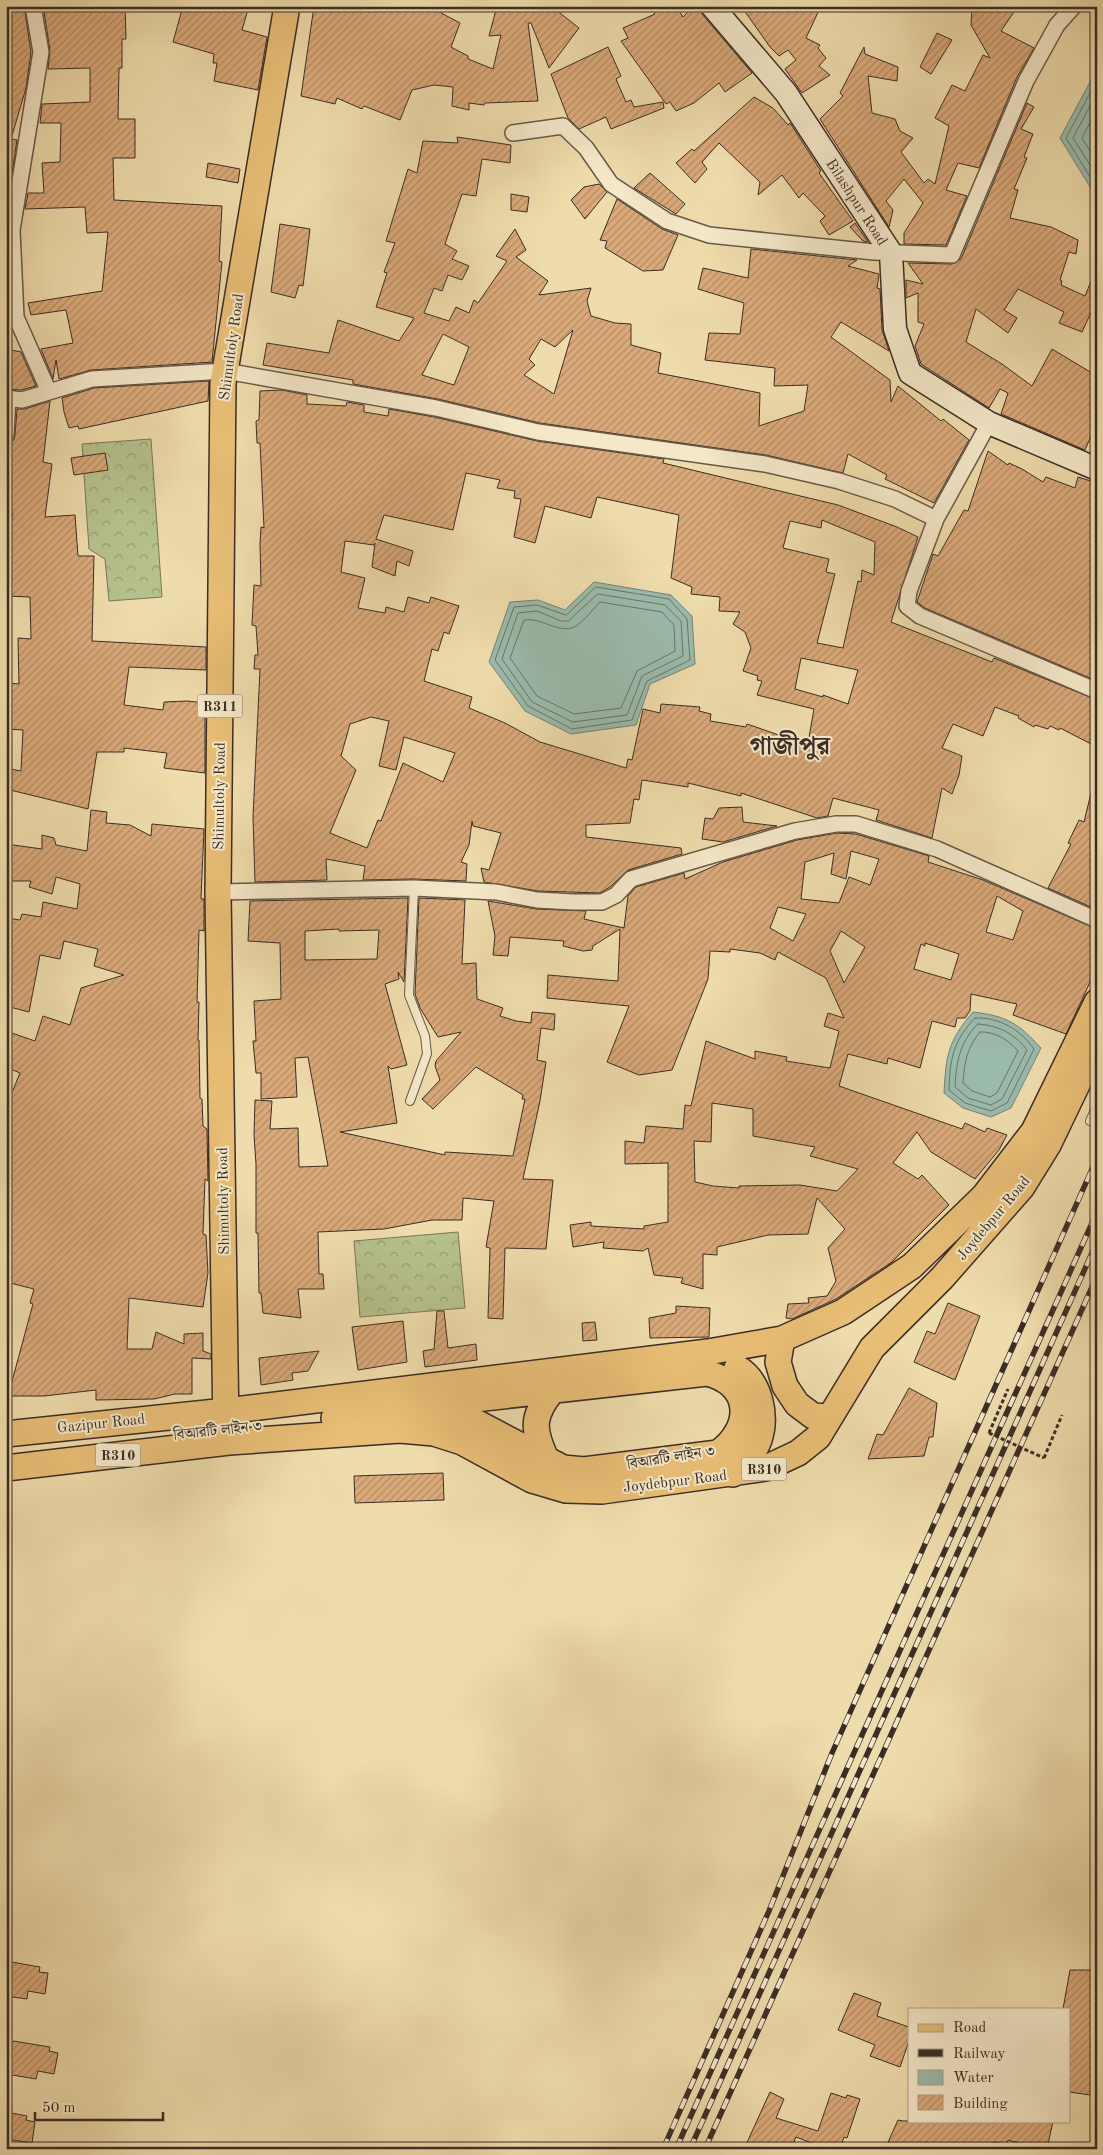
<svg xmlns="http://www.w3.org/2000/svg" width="1103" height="2155" font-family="'Old Standard TT','Noto Serif Bengali',serif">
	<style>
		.forest { fill: url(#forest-crowns); stroke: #787759 }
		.water { fill: #9abbac; stroke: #748276 }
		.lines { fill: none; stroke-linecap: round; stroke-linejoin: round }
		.shore { stroke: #6a7469; stroke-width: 1 }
		.building { fill: url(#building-hatch); stroke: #3b2d26; fill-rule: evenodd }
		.service-casing { stroke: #685948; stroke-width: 10 }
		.minor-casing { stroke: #685948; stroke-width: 18 }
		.secondary-casing { stroke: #3b2d26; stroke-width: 25 }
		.primary-casing { stroke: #3b2d26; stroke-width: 28 }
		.path { stroke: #3b2d26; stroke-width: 3; stroke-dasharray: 4 2.5; stroke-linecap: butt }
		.service { stroke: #f5e8c9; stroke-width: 8 }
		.minor { stroke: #f5e8c9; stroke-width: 15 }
		.secondary { stroke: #f5e8c9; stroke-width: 22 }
		.primary { stroke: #e8be76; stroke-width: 25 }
		.rail-casing { stroke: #3b2d26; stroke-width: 5.5 }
		.rail { stroke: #f5e8c9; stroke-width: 4; stroke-dasharray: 11; stroke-linecap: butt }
		.path-bridge { stroke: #3b2d26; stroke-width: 3; stroke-dasharray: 4 2.5; stroke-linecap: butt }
		.labels { text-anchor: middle; stroke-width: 4; stroke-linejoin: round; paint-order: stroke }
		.shield { fill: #f5e8c9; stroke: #736557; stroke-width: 1 }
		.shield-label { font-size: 14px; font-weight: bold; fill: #3b2d26 }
		.street-label { font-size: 15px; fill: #3b2d26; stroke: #f5e8c9 }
		.town-label { font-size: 25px; font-weight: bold; fill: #3b2d26; stroke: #f5e8c9 }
	</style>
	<defs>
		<pattern id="forest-crowns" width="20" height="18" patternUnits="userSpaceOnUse" patternTransform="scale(1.25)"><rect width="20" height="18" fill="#b6c18c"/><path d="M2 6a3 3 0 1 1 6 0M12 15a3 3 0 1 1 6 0" fill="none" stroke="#959d72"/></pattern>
		<pattern id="building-hatch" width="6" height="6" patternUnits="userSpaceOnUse" patternTransform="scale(1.25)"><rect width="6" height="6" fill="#dbaa7a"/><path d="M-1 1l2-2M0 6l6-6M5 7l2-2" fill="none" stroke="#b38b64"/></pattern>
	</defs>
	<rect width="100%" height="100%" fill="#efdcac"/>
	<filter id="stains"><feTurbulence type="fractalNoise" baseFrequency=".004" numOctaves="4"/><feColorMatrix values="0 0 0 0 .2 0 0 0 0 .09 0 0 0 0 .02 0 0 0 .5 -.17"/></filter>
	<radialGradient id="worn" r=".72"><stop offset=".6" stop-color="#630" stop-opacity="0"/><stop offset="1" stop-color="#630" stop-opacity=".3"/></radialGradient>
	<path class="forest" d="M151,439L162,597L109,601L105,559L89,549L82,444Z
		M458,1232L465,1308L360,1317L354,1241Z"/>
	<path class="water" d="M1097,69V198L1060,138Z
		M594,582L671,595L692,616L695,664L650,684L636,725L571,734L525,711L489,662L510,602L538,600L565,610Z
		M973,1012C1007,1016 1018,1023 1041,1048L1011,1108L991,1117L963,1108L944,1093C946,1055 948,1041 973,1012Z"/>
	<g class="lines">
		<path class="shore" d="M1097,80L1066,138L1097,188
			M1097,93L1073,138L1097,176
			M1097,109L1082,138L1097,162
			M596,587L669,599L687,619L690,660L647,681L632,720L572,729L528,706L495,660L514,607L537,605L566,615Z
			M598,594L665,605L681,621L683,656L642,676L627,715L573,722L532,702L502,659L518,613L537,611L561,621H568Z
			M600,602L662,612L674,625L675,651L637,671L621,708L574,714L537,696L510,658L524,620C541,617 559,634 574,627C584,622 592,610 600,602Z
			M975,1018C999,1017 1020,1029 1034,1049L1007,1103L991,1111L965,1103L949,1090C950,1059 953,1041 975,1018Z
			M978,1024C998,1025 1015,1034 1027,1050L1002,1099L991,1105L968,1098L955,1087C956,1063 960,1041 978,1024Z
			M980,1032C994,1031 1009,1040 1018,1051L997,1093L990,1097L972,1091L963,1083C964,1064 967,1047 980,1032Z"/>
	</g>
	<path class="building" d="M6,6H24L31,52L26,88L11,139L17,140L11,180H6Z
		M43,6H125L126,39H122V68H119L118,119H135V158H113L114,200L222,206L219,261L222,262L212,362L91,370L59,379L56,360L53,379L41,349L73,343L66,310L31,315L28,303L102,291L108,232L87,233L85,207L25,209L28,193H44L42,163L60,162L61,123H40L42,104L90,102V68L48,69L50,50Z
		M183,6H249L242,30L267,37L258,90L214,81L217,63H213L214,54L173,42Z
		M314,6H428L460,23L451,47L468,56V59L493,69L501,35L489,36L497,6H551L579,28L549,68L531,23H528L538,101L485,103L484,105L469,103V110L452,106L453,87L434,85L412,90L400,120L364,106L362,109L337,98L335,104L301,96Z
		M647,6H676L683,17L694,6H699L702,14L752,73L725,92L719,83L694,103L676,111L670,102L666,104L621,41L628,38L623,28L655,14Z
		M741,6H821L806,38L820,45L818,48L826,58L819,66L830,75L802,93L785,69L796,60L788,50L779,56L770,47Z
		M972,6H1018L1001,31L1034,48L1017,77L979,168L958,163L946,190L967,196L946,245L904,244V233L923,203L904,179L886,201L893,210L889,227L820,119L843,96L840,93L864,47L865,54L898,67L897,81L868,76L872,113L895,119L900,131L913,138L901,152L924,183L928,179L935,184L949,126L935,118L952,85L965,91L983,55L990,58L971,25Z
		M937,33L952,40L931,74L920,67Z
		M608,47L621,76L616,79L626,102L631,100L634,107L663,102L664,108L611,129L606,117L579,129L568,118L551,74Z
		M754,97L773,108L788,125L790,123L821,171L819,173L853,221L829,235L820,221L825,216L803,193L799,198L782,175L758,195L760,182L719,143L702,162L707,169L695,183L676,163L692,149L694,151Z
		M1027,103L1034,107L1021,129L1033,134L1024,157L1027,158L1014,189L1018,190L1010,218L1051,227L1078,240L1076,254L1069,252L1060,280L1062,281L1061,285L1085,296L1097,267V309L1093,308L1082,332L1059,323L1064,312L1018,289L1004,310L1017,318L1008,333L976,309L966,342L1002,364L1032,386L1052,349L1097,376V422L1085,450L1001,414L1008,393L1000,389L989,408L921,364L915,346L924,324L918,322V293L906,298V280L923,284L908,263L952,264L961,259Z
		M457,137L511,145L510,163L482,159L476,196L462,194L445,244L457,251L452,259L469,266L462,280L448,275L442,291L434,288L424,313L449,321L456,307L469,313L474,300L478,303L507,261L496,256L515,229L526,250L516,257L548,281L539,295L591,288L587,301L591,316L615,323L631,324V345L661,353L658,373L760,393L759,426L804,411L808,385L774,386L775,368L705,360L709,333L740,334L744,303L698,289L703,268L748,278L751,249L857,260L848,266L879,274L877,288L880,289L882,330L889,351L841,322L831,337L890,380L891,402L898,386L941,421L943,419L969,440L934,503L885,479L887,475L848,454L843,473L766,455L540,423L438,399L353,384V380L263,365L267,343L329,353L338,320L399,341L414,318L376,307L387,273L384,272L395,243L386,241L408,169L417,173L423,141L458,143ZM573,330L554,394L524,375L535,365L529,359L541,339L555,347ZM443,334L469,347L454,385L422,375Z
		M208,163L240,169L238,183L206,177Z
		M650,173L685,204L676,214L634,188Z
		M599,184L607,192L585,219L571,200L584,187Z
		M511,194L529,197L527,212L511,210Z
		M617,199L662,229L678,235L663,270L643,271L605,248L607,241L600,240Z
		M855,223L868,242L863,241L850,227Z
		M280,224L310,229L303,286L299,285L295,298L271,292Z
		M6,349L21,352L36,386L21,390L6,389Z
		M209,381L208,401L79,429L78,426L69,428L64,412L62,398L94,388Z
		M282,390L307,395V404L346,406L347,402L364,405V412L388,416L389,409L434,417L537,441L664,459L663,463L838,505L897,527L918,537L891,622L992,662L994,658L1097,700V747L1060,728L1059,730L1050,726L1048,729L1035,725L1034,727L1018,718L1019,716L995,707L983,736L953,724L942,748L962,756L959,775L952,794L942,788L932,838L876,820L879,810L833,798L828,816L817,818L741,793V796L688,783V787L642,780L639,800L634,799L630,823L586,825V837L681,848L682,854L628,870L610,887L600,893L538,891L484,882L481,868L489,870L501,833L473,826L472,821L469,845L461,862L467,864L466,881L414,879L363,880L365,866L326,859L327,880L255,882L253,817L260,669H254L255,655H258L256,626L252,625L254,585L261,586L260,544L261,527L264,528L260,443H257L256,421L259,420L260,391ZM466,473L500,480L497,488L515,491L514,498L521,499L514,537L535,543L545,506L591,518L597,497L679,515L671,578L692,587L691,594L720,597L719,611L740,612L733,624L745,632L751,648L743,671L758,676L757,680L762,681L757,695L814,709L808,743L803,741L802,743L747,724L746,727L710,721L711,714L699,711L700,707L661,704L660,713L643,709L632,760L628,759L626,768L540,742L505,723L469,708L472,697L424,681L432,649L438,651L444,632L449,634L459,606L431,597L429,603L408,597L404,612L386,607L385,613L358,608L365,578L341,572L345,541L374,545L375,543L372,567L395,576L397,561L409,566L413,551L376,539L384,515L453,530ZM822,520L875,542L874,575L862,570L861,582L858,581L843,648L817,643L835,574L826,572L829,559L783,548L790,521L821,528ZM801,658L858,670L848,704L823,695V697L795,689ZM371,717L389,721L379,766L396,770L404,737L455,753L443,782L403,763L381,821L378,820L367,848L330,833L356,770L341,756L350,724Z
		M50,401L43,462L52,464L45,517L75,515L78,556H94L92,641L206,647V670L129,667L124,705L163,710L164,702L187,701L205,703V773L164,768L167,753L124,748V752H97L88,809L6,789V768L21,771L23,730L6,729L9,683L19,684L18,638L31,639L30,597L6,596V541L13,513L7,512L9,491L6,488V480L10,454H6V443L14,440L15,435L17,409H25Z
		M988,451L1008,465L1009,463L1022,469L1043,482L1046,477L1075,488L1078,477L1097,483V681L925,608L917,602L933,554L938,556L964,510L968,511Z
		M105,453L108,470L74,475L71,458Z
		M1092,789L1097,790V893L1091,907L1048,888L1071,844L1068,843L1079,820L1084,822Z
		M742,807L743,822L777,826L723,842L702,839L705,818L713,819L719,808Z
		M91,810L107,812L106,823L130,825L151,836L152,824L204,829L201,899H204V931L199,930L197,1002H199L198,1040H199L200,1098L202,1099L203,1126L207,1129L208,1181L205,1179L203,1234L206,1235L208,1273L203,1307L129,1298L127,1349H152L156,1332L184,1344V1334L203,1333V1351L211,1354V1359L192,1358V1394H175L154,1399L96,1400V1390L44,1396H8L33,1304L30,1303L34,1289L6,1282V1107L20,1073L6,1067V1041L9,1032L35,1041L43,1016L70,1025L81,988L124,975L94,966L98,949L64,941L60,959L40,955L29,1012L6,1006V918L20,920L22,914L41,917L43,902L77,909L80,884L56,877L52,894L29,887L31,881H6V844L42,849V835L54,838L56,845L87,851Z
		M837,833L856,834L929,856L928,862L983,880L1097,929V967L1066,1034L1013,1015L1017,1004L971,994L970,1011L965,1018H957L955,1027L932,1021L920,1068L888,1058L887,1064L848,1054L839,1086L962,1129L965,1123L985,1132L987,1128L1007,1135L999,1150L975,1179L931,1152L917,1132L893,1163L918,1179L922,1175L949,1205L892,1262L836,1299L792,1319L786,1318L788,1304L809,1303L808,1298L827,1296L836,1281L828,1248L845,1229L817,1198L808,1234L768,1235L717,1247V1255L703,1254V1289L681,1283L683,1278L654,1275L648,1248L643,1251L603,1248L604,1242L573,1247L570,1225L591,1222V1226L644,1229V1226L668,1222V1163L625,1164V1141L644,1143L646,1126L683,1129L685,1105L691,1106L706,1041L755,1059V1051L787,1057L786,1061L830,1068L839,1031L824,1026L828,1013L844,1018L826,978L778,952L775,960L760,953L730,949V952L710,951L708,979L672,1070L639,1075L607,1062L629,1006L547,998L548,975L618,981L620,929L593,946L592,950L583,951L563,946L564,941L510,937L508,956L493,955L495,936L488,901L536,909L586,911L584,919L624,928L628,896L636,887L684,873L685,879L723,862L797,840ZM851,851L879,859L870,885L849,877L839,903L801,899L805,862L834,853L831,874L846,879ZM997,896L1023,911L1013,940L986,932ZM778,907L806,914L793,941L770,928ZM841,931L865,947L844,983L830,951ZM925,943L959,954L951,980L914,969L921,944L925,946ZM712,1103L753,1109V1136L815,1147L810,1156L858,1169L837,1191L800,1185L739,1186V1188L713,1186L695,1182L694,1141L711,1142Z
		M408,898L404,982L398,972L399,979L385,984L407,1065L391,1069L388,1066L397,1123L340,1132L445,1155V1152L513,1156L525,1099H522L523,1095L476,1067L433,1109L422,1099L440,1080L435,1066L436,1061L461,1032L438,1037L420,1008L415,994L419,898L465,900L462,964L476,963L477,999L503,1008L500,1016L516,1021L531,1023L532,1012L555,1014L554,1030L541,1028L537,1060L546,1062L540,1101L523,1179L553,1180L546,1249L505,1248L503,1319L488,1318L490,1248L486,1247L494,1201L463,1198L462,1220H432L384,1229L318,1232L319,1274H323L324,1289H298L301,1318L263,1313L261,1293H259L258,1233H256V1164L254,1135L255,1100L272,1101L270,1129L298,1128L299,1167L328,1166L308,1057L295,1058L297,1097L261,1099V1073H256L253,1041H256L254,1001L281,999L280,943L248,941L250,901ZM339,929V931L379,930L377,959L305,960V931Z
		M948,1303L980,1316L955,1380L914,1362L927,1331L935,1334Z
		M676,1306L710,1308L709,1337L650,1338L649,1318L676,1313Z
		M437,1311H444L448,1348L476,1344L477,1360L425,1367L423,1351L434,1349Z
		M403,1321L407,1362L358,1370L352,1327Z
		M595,1322L597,1340L583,1341L582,1323Z
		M319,1351L308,1371L292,1373L293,1380L261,1385L259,1358Z
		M909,1388L937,1403L933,1437H929L924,1456L868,1459L877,1434L883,1435Z
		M443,1473L444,1500L355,1503L354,1476Z
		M6,1961L40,1967L39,1972L48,1973L45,1994L28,1991L27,1999L6,1996Z
		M1070,1970H1097V2007L1091,2044L1092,2047H1097V2096L1069,2092V2009H1063Z
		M854,1993L881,2003L877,2016L909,2027V2041L900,2067L870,2056L875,2045L838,2030Z
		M13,2041L50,2047L49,2051L58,2053L54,2074L38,2071L36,2079L6,2074V2043L12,2044Z
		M770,2092L784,2099L776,2118L818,2131L831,2093L846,2098L847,2095L860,2099L847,2138L844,2137L840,2149H827L796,2137L791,2149H744Z
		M6,2112L27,2116L26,2120L35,2122L32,2143L6,2139Z
		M898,2120L903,2121H1053L1047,2149H1038L1008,2140L1006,2144L994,2142L993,2149H885Z"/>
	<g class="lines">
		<g class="service-casing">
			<path id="service" d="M410,1101L427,1054L425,1036L409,995L414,888
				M1090,1121L1097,1106"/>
		</g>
		<g class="minor-casing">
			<path id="minor" d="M33,6L41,52L12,230L16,317L49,392
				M513,133L563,126L586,148L611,184L667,221L709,235L874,252L952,255L1026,81L1057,25L1074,6
				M6,398L22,400L92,379L225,371L436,408L538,432L765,464L839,481L895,499L936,519
				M989,423L936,519L909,591L907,606L920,616L1097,691
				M6,434L8,398
				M218,892L414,888L496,892L537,900L573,902H602L616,895L631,879L795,831L836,824H856L937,849L1097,920"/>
		</g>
		<g class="secondary-casing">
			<path id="secondary" d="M712,6L786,93L891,253L895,329L910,373L989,423L1097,469"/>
		</g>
		<g class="primary-casing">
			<path id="primary" d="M782,1339L778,1362L785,1386L797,1404L813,1416L829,1417
				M334,1418L430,1409L466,1400L707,1373C753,1385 753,1428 718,1453L584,1470L563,1468L468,1418L430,1409
				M6,1434L226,1411L708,1352L782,1339L843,1312L912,1266L984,1196L1034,1131L1097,1002
				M229,1442L226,1429L218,892L223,383L287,6
				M546,1459C533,1430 531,1417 552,1391
				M6,1468L229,1442L400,1430L434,1433L462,1442L532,1480L566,1490L602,1491L766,1468L798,1453L818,1437L872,1348L942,1278L1022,1187L1048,1145L1097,1043
				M733,1474C742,1464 754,1454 759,1440C767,1416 760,1381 737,1368"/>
		</g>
		<path class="path" d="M989,1433L1008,1389
			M1044,1458L1062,1415"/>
		<use href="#service" class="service"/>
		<use href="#minor" class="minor"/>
		<use href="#secondary" class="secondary"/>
		<use href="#primary" class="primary"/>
		<g class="rail-casing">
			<path id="rail" d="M663,2149L769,1911L832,1753L1097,1158
				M676,2149L1097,1212
				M690,2149L1097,1242
				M705,2149L1097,1276"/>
		</g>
		<use href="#rail" class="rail"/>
		<path class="path-bridge" d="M989,1433L1044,1458"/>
	</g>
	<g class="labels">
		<g class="shield">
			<rect x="197.5" y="694.5" width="45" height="23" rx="4"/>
			<rect x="95.5" y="1443.5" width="45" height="23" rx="4"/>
			<rect x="741.5" y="1457.5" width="45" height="23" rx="4"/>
		</g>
		<g class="shield-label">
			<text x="220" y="711">R311</text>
			<text x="118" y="1460">R310</text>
			<text x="764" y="1474">R310</text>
		</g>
		<g class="street-label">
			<text transform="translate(857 202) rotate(57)" y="5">Bilashpur Road</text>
			<text transform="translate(231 347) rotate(-82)" y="5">Shimultoly Road</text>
			<text transform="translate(219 796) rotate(-89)" y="5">Shimultoly Road</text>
			<text transform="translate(223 1201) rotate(-91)" y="5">Shimultoly Road</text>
			<text transform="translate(993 1218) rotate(-50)" y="5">Joydebpur Road</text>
			<text transform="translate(101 1423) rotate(-6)" y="5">Gazipur Road</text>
			<text transform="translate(218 1430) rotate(-6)" y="5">বিআরটি লাইন ৩</text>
			<text transform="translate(671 1457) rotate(-9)" y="5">বিআরটি লাইন ৩</text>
			<text transform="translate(675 1481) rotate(-7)" y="5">Joydebpur Road</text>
		</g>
		<g class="town-label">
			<text x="790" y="754">গাজীপুর</text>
		</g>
	</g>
	<rect width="1103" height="2155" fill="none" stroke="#efdcac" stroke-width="25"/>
	<rect x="8" y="8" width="1088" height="2140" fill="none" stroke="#3b2d26" stroke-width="2.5"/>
	<rect x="12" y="12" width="1078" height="2130" fill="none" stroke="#3b2d26"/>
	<rect x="908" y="2008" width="162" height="115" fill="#f5e8c9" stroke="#ab9d88"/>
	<rect x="918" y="2024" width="25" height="8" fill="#e8be76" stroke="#ab9d88"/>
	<text x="953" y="2032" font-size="15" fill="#3b2d26">Road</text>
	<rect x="918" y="2049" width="25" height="8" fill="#3b2d26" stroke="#ab9d88"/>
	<text x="953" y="2058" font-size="15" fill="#3b2d26">Railway</text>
	<rect x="918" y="2070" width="25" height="15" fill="#9abbac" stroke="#ab9d88"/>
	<text x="953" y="2082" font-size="15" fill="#3b2d26">Water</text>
	<rect x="918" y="2095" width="25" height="15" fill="url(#building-hatch)" stroke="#ab9d88"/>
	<text x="953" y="2108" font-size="15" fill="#3b2d26">Building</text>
	<path d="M35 2112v8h128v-8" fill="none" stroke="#3b2d26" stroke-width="2.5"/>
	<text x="42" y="2112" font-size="15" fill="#3b2d26" stroke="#f5e8c9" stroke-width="4" paint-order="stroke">50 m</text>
	<rect width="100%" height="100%" filter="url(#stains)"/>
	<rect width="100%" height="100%" fill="url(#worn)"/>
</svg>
